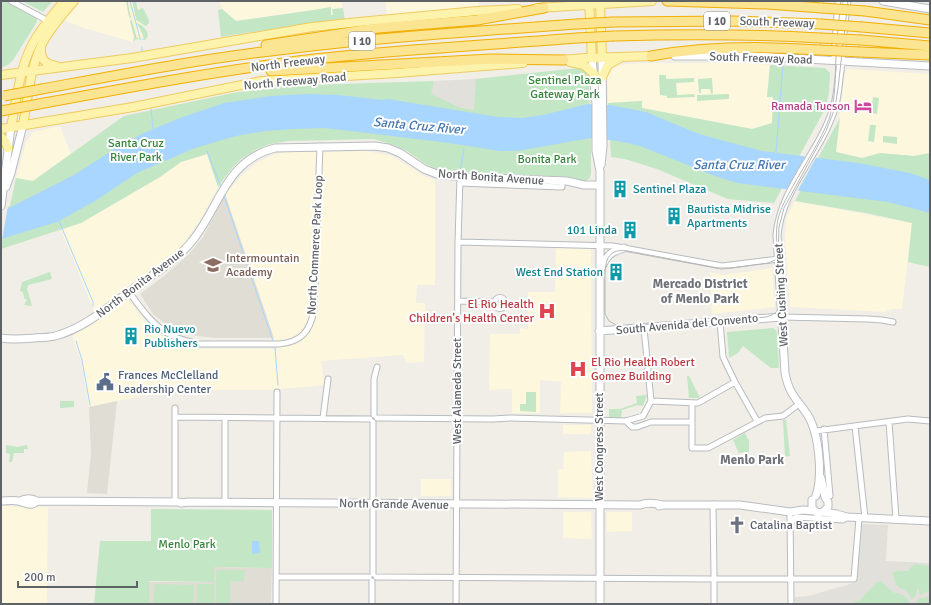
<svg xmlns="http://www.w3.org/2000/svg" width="931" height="605" font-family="Signika,sans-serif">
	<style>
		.commercial { fill: #fdf7dd }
		.industrial { fill: #e1e0da }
		.education { fill: #e0ddd4 }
		.green { fill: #c3e6c4 }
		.sand { fill: #faf3d7 }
		.water { fill: #a8d6fe }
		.pier { fill: #f0eee6 }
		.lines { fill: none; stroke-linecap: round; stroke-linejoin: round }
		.stream { stroke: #a8d6fe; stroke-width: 1 }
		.street-casing { stroke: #b8bbbf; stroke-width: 7 }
		.secondary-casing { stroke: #b9bcc1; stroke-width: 9 }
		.primary-casing { stroke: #efcb60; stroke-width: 10 }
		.highway-casing { stroke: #f2af04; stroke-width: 11 }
		.street { stroke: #fff; stroke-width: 5 }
		.secondary { stroke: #fff; stroke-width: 7 }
		.primary { stroke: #fef3ad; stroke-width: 8 }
		.highway { stroke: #fbe492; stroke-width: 9 }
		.tram { stroke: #b6b7b7; stroke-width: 1 }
		.highway-bridge-casing { stroke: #f2af04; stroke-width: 11; stroke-linecap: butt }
		.highway-bridge { stroke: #fbe492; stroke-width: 9 }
		.labels { text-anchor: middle; stroke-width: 4; stroke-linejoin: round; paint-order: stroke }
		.shield { fill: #fff; stroke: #8e9094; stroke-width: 1 }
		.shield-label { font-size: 11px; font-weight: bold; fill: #5e6166 }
		.street-label { font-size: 12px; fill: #5e6166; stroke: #fff }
		.park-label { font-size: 12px; fill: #37843d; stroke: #fff }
		.hotel-label { font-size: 12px; fill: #b23c85; stroke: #fff; text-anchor: end }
		.culture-label { font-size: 12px; fill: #0d838f; stroke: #fff; text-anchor: start }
		.education-label { font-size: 12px; fill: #785e54; stroke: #fff; text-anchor: start }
		.health-label { font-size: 12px; fill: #be3a42; stroke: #fff; text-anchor: end }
		.service-label { font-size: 12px; fill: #4e5e75; stroke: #fff; text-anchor: start }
		.worship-label { font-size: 12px; fill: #5b616d; stroke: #fff; text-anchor: start }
		.water-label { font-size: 13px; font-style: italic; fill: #4476b0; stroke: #fff }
		.neighbourhood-label { font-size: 13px; font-weight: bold; fill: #6f7378; stroke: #fff }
	</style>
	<rect width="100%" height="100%" fill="#f0eee6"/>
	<path class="commercial" d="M69,1H137L144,39L137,38L133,42L84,28L56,17Z
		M220,1H341L343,8L332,9L333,15L306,11L236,21L222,9H221Z
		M385,1H480L478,8L387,15Z
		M641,63H750L770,65L767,97H775L772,123L752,129L642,108V101L608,103L607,77L611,68L616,65Z
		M847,69L930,74V153L914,156L880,153L862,158L835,152L845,72Z
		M60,126L71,154L33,181L16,178L26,142L33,132Z
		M367,151L392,156L424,176L435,180V285H417L416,303H425L424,362L407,363L403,355L321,361L325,385L271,390H171L89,407L82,364L72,336L98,321L61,230L81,223L160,177L181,162L207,154L218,187L201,219L181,247L171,256L122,291L148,326L171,342L184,347L199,349H277L225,194L243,174L258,162L273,155L284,152Z
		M795,201L912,223L902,309H891L885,312L790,307L785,241L786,218Z
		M556,248L591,249L592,413H560L561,382L540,380V413H512V389L489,390L490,334H520V328L528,329V292H555Z
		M772,268L775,307L712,314L710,272L723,275Z
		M563,425H591V434H563Z
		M591,451L593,498L558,497V469H563L564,452Z
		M421,479H451V496H421Z
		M1,506L48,507L47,604H1Z
		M563,512H591L592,539L563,538Z
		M607,512H632V531L607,532Z"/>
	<path class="industrial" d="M476,79L475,110L459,107L430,94L434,81Z
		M861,524L888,525L886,561L930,563V604H795V597L808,596L857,582Z"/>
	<path class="education" d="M225,194L274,338H216L198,336L182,333L169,327L153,314L140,294L164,276L189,254L203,237Z
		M117,401L107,494L87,493L91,453L89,407Z
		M214,567L272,568L271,604H149V582H214Z"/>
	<path class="green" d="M1,1H7L36,16L37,22L13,60L8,65L1,68Z
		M22,1H52V2L43,12Z
		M126,1H128C129,13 134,25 137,38L143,35L136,22C143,26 147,29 148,36L145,40L136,39L133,42L134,37L130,21L132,19L129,17Z
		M132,1L135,2L136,1L138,10L143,8L148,18L149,23L146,26L136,20Z
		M331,7V15H333L332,9L343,8L345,21L244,33L221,37L218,10L222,9L236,21L307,11Z
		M770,65L825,68L830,73L829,92L826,107L788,177L817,160L840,118L836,152L862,158L880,153L914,156L930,153V267L908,262L912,223L866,213L795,201L802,188L783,186L774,203L728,199L657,169L625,159L611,157L608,103L642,101V108L752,129L772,123L773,97H767Z
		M579,68L585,71L588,76L589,87L591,139V174L589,179L585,181L571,177L447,171L436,169L424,163L407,151L394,145L374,139L288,141L270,144L255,150L241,159L232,168L218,187L207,154L181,162L160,177L81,223L1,249L3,237L1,209L10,206L16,178L33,181L124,116L233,93L279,86L434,81L431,94L459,107L474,110L476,79Z
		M659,75H666V79L694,78V82L676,83L677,95L694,94L695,97L667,98V96L660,95Z
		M712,78L713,93L711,94L710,89H701V93H699L698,79Z
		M729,94V99L697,101V95Z
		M873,97L879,98L877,114L871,113Z
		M870,125H876L874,142L868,141Z
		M883,136L897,137V144L883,142Z
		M50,272L52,279L28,285L27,289L32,306L24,305L27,300L24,298L23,292L20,291L22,282Z
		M773,328L777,331L779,368H771L743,346L738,353L729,358L727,332Z
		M687,376H689L700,398H689Z
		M526,392H536V412L520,411V404H526Z
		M647,395L643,406L638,405L622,410L621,418H609V409H620L637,403L636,396Z
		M60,401H74V407L60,408Z
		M783,420H786L790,456L785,457Z
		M745,433L749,441V452L739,453L733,440Z
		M6,445L17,447L27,445L28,449H24V453H14L12,462H9L10,454L6,453Z
		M151,509L272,510V568L214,567V582L149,581V604H94L100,541H151Z
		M915,564L930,566V590L920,595L919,589H917L916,595L912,599L906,590C895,587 896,583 892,573L896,571H908L911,567Z
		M219,570H245L244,581H230V604H216V572Z
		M880,581C885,584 888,589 893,592C901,596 905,592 910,604H853L854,602L860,600L876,583Z
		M155,584L194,585L193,604H153Z
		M197,584H214V604H197Z
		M930,596V604H915L920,598H924Z"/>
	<path class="sand" d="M128,1H132L137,24L144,39L137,38C134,26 129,13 128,1Z"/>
	<path class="water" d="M308,94L339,95L382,100L388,99L498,117L521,118L543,115L588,104L610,105L646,112L699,134L762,151L858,163L910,173L930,180V213L888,202L737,183L715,176L640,146L618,141L591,138L517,151H500L449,143L359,132L324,128L292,129L265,131L236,136L195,148L137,173L95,201L57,222L1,239V212L74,175L121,145L146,132L180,118L224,103L270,96Z
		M252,541H259L260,553L252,554Z"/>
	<path class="pier" d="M806,155L817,156L797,192L786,191Z
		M8,206L2,240L1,241V210Z"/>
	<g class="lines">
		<path class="stream" d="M130,1L140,38
			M142,47V52
			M151,108L153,129
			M207,151L221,187
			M776,152L783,65
			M460,173L464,149
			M224,196L273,341
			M59,221L93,302V306
			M76,341L82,360L90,405
			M275,348L278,385"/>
		<g class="street-casing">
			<path id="street" d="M11,1L50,22
				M460,183L562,187V181
				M458,242L613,246L722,266L779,259
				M129,292C140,307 151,323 167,333C176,339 188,341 199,344H279C301,342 310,332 314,310L320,146
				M494.5 303a5.5 5.5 0 1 1 11 0a5.5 5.5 0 1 1-11 0Z
				M458,301L495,302
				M782,317L868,319L882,320L893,322
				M720,322L723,357L735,382L757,421
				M651,401L698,403L735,382
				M692,403V448H708L765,418L783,416L799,404
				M374,415V379L377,367
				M175,417L370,419
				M323,418L328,379
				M377,418L493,419L510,418L626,421L643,416L651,401L644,328
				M626,421L632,427H637L651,422H692
				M889,422L896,519
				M855,426L865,518
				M824,429L830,496
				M816,431L908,419L930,421
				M175,502V408
				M225,502V418
				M713,504L714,576
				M790,512L791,604
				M791,524L793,520L796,517L843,520L847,517
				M373,574V422
				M276,577H369
				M376,577L712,579
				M716,579H854L859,518
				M714,580V604
				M276,604L277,392
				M372,604V581
				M456,604L458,242L460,177"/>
		</g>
		<g class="secondary-casing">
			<path id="secondary" d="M883,1L930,9
				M675,56H751L930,66
				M835,56L839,1
				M592,58L596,104V151L600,171V604
				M601,165L603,146L602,58
				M6,187L11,173L23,125
				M1,206L11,127
				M600,270C607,256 609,252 624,248
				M599,331L782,317
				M1,338C12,340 23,339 34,338C41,337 48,338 55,336C86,328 111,304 137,286C157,272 178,259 193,240C220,206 226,160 275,148L375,146L388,148L400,153L424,169L437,174L460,177L567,181L584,185H600
				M816,496C823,475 819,432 807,414C796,398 789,394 785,373L777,235C781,188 821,152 834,108C838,96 838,83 840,71C842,48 843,24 847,1
				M812,500V508L817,513L823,512L828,507V502L825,497L821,478
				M1,501C6,501 13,500 18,501C25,503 31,507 37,501
				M20,501C25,498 32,498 37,501L179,502L181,503L188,502L640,505C647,502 655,503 663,505
				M659,506L663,505H740L790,512L803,510L815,511
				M823,512L836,514L847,517L930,521"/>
		</g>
		<g class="primary-casing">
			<path id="primary" d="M589,1L592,58
				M600,1L602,58
				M537,8L652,1
				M41,48C40,59 45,64 56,66
				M559,60L586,58L651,56
				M570,62L584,65L594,74
				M1,75L132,58L312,27L359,22L477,11L518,9
				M602,77L608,65L620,58
				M23,125C28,98 30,68 42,44C50,28 63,14 74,1
				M11,127C17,99 19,69 33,43C41,28 53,15 64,1
				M1,129L133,107L261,81L397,73L523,63
				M1,137L5,141L8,148"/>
		</g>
		<g class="highway-casing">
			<path id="highway" d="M667,1L767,4L822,8
				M865,11L930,20
				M613,22L733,21L821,24
				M862,27L930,33
				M614,36C683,34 751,34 820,38
				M861,40L930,46
				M266,45L378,28L477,20L544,8
				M860,52L930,55
				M651,56C707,46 763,46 819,50
				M271,71L491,59L564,60
				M42,89C123,74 205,58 287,49C383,37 480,31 577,24
				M39,104C131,87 222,70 314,59C402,49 490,45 577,38"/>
		</g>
		<use href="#street" class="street"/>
		<use href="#secondary" class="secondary"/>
		<use href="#primary" class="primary"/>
		<use href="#highway" class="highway"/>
		<path class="tram" d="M841,1C839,19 837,37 836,56C835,77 836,98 829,119C821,140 804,166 793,186C787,197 781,207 778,219C775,233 777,248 777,262C778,273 783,302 777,311C775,314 770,316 766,317L674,324H653L618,326L609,321L605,314C605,305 605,295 605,286C605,268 603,247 628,251L718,268H732L768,263L775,260L778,255L779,227L784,208L826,131L835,108L838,88L848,1"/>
		<g class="highway-bridge-casing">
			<path id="highway-bridge" d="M822,8L865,11
				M577,24L613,22
				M821,24L862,27
				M577,38L614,36
				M820,38L861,40
				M819,50L860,52
				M4,96L42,89
				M1,111L39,104"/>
		</g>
		<use href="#highway-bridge" class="highway-bridge"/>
	</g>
	<defs>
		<g id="hotel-bare" transform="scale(1.38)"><path d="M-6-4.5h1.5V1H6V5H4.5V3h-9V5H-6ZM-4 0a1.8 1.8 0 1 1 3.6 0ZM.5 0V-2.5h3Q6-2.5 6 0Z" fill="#d1479c" stroke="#fff" stroke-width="2.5" paint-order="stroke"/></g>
		<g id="building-bare" transform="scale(1.38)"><path d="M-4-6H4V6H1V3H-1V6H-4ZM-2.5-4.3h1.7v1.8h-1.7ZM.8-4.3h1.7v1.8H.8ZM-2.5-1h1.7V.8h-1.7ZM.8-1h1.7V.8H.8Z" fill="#0f9aa8" stroke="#fff" stroke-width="2.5" paint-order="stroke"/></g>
		<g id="school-bare" transform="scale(1.38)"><path d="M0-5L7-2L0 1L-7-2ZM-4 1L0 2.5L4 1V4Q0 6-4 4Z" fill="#8d6e63" stroke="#fff" stroke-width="2.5" paint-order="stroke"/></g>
		<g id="hospital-bare" transform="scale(1.38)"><path d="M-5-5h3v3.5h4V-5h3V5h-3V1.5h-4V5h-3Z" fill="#e0444e" stroke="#fff" stroke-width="2.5" paint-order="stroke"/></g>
		<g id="civic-bare" transform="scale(1.38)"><path d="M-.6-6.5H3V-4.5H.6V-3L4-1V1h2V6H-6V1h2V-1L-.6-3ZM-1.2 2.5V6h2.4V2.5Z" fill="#5c6f8a" stroke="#fff" stroke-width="2.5" paint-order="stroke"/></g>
		<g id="church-bare" transform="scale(1.38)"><path d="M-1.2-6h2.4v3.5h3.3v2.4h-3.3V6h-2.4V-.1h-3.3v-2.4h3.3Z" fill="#6b7280" stroke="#fff" stroke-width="2.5" paint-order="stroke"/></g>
	</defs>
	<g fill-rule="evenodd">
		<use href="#hotel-bare" x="863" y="106"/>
		<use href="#building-bare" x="620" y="189"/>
		<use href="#building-bare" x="674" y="216"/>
		<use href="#building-bare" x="630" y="230"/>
		<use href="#school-bare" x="213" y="265"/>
		<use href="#building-bare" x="616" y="272"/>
		<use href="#hospital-bare" x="547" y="311"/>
		<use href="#building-bare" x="131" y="336"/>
		<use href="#hospital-bare" x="578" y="369"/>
		<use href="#civic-bare" x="105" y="382"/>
		<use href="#church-bare" x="737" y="525"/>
	</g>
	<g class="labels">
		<g class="shield">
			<rect x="704" y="12" width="26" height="18" rx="3"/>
			<rect x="349" y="32" width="26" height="18" rx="3"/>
		</g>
		<g class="shield-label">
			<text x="717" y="25">I 10</text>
			<text x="362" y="45">I 10</text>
		</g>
		<g class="street-label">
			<text transform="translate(777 22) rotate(2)" y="4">South Freeway</text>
			<text transform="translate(761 58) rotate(2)" y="4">South Freeway Road</text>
			<text transform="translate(288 63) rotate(-7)" y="4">North Freeway</text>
			<text transform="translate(295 81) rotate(-5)" y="4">North Freeway Road</text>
			<text transform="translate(491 177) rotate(4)" y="4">North Bonita Avenue</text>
			<text transform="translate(315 245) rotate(-87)" y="4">North Commerce Park Loop</text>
			<text transform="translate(140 283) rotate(-37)" y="4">North Bonita Avenue</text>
			<text transform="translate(781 295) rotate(-93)" y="4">West Cushing Street</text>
			<text transform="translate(687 324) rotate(-5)" y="4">South Avenida del Convento</text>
			<text transform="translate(457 391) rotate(-90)" y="4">West Alameda Street</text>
			<text transform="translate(599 447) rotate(-90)" y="4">West Congress Street</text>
			<text transform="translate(394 504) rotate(1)" y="4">North Grande Avenue</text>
		</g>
		<g class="park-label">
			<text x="565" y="84">Sentinel Plaza<tspan x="565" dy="14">Gateway Park</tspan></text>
			<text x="136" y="147">Santa Cruz<tspan x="136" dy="14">River Park</tspan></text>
			<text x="547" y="163">Bonita Park</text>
			<text x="187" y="548">Menlo Park</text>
		</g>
		<g class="hotel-label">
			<text x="850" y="110">Ramada Tucson</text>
		</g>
		<g class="culture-label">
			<text x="633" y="193">Sentinel Plaza</text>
			<text x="687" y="213">Bautista Midrise<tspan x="687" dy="14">Apartments</tspan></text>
			<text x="617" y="234" text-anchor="end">101 Linda</text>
			<text x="603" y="276" text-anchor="end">West End Station</text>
			<text x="144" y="333">Rio Nuevo<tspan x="144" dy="14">Publishers</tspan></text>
		</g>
		<g class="education-label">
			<text x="226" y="262">Intermountain<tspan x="226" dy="14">Academy</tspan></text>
		</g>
		<g class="health-label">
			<text x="534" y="308">El Rio Health<tspan x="534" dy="14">Children's Health Center</tspan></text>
			<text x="591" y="366" text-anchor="start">El Rio Health Robert<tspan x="591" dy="14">Gomez Building</tspan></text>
		</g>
		<g class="service-label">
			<text x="118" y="379">Frances McClelland<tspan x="118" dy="14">Leadership Center</tspan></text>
		</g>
		<g class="worship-label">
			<text x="750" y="529">Catalina Baptist</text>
		</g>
		<g class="water-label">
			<text transform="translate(419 125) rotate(5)" y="5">Santa Cruz River</text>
			<text x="739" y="169">Santa Cruz River</text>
		</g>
		<g class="neighbourhood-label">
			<text x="700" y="288">Mercado District<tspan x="700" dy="15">of Menlo Park</tspan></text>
			<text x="752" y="464">Menlo Park</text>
		</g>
	</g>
	<rect width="931" height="605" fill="none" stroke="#5e6166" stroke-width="4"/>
	<path d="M18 581v6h119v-6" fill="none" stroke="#5e6166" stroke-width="2"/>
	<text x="24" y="581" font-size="12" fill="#5e6166" stroke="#ffffff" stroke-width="3" paint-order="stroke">200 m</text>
</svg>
